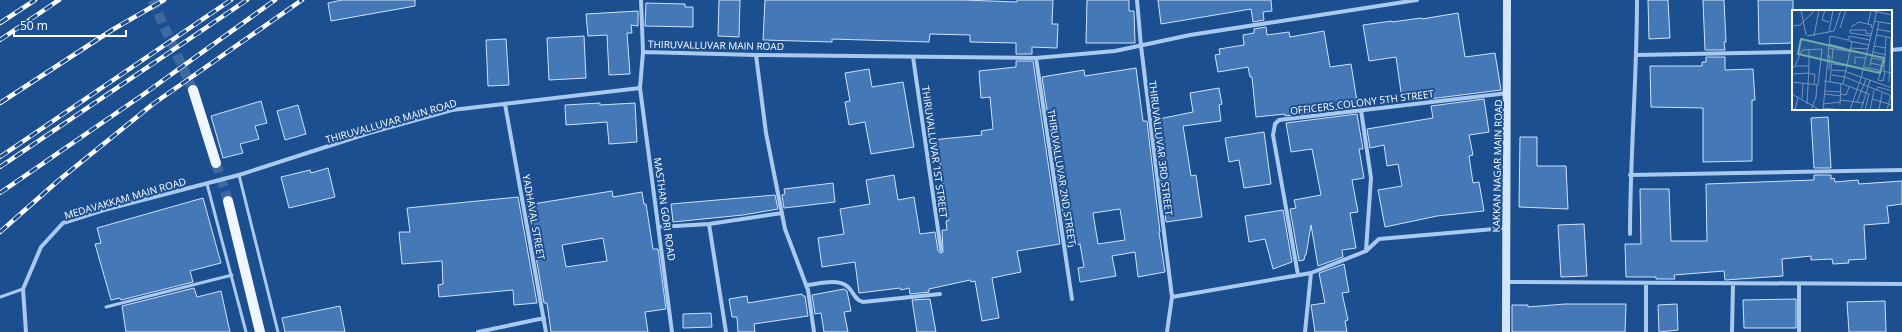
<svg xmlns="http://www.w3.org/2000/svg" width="1902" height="332" font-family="'Open Sans',sans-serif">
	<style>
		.building { fill: #4478b7; stroke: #cfe3fa; fill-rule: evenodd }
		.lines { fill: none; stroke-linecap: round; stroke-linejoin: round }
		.primary-tunnel { stroke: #3d69a0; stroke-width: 10; stroke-dasharray: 10 5; stroke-linecap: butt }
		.lane { stroke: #a9c9ee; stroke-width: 3 }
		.street { stroke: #a9c9ee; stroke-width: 4 }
		.secondary { stroke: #d6e6fa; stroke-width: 8 }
		.primary { stroke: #f0f6ff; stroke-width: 10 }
		.rail-casing { stroke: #fff; stroke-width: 4.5 }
		.rail { stroke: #1b4f8f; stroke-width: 3; stroke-dasharray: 9; stroke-linecap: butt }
		.labels { text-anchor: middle; stroke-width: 4; stroke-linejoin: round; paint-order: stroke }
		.street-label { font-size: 10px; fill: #fff; stroke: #1b4f8f }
		.inset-road { fill: none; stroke: #7695bc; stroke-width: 1 }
		.view { fill: #6fada8; fill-opacity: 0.15; stroke: #6fada8; stroke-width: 2 }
		.inset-edge { fill: none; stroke: #fff; stroke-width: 2 }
	</style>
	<rect width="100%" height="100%" fill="#1b4f8f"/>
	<path class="building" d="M342,0H415V6L331,21L328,3Z
		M719,0H740L739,37L718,36Z
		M765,0H964L1017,2V0H1053L1052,24H1058L1057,48L1032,47V54H1016V43L970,42V35L930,34L929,42L832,39V42L763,40Z
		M1087,0H1129V11H1134L1135,43H1086Z
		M1158,0H1271L1272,11L1263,12L1264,20L1253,22L1251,9L1161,24Z
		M1648,0H1668L1670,38L1649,39Z
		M1703,0H1724L1726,42H1724L1725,50H1705Z
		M1758,0H1793V43L1759,44Z
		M646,3L685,4V7H693V27L645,26Z
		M638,11V26L631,25L632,33H627L630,74L609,75L607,35L588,36L586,14Z
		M1458,13L1465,57L1495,53L1501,90L1429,99V95L1402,99L1396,57L1369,61L1363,25L1392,21V22L1421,18L1422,19Z
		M1266,27L1267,35L1289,32L1290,37L1324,31L1330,67L1351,64L1357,101L1355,102L1356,107L1285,116V114L1256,117L1252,77H1250L1248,67L1218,72L1215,55L1220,54L1219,49L1244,45L1243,35L1254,33V29Z
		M584,36L586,78L549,80L547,38Z
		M506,39L509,85L488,86L486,40Z
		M1706,57H1725V70L1753,69L1755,100H1752V161L1703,162V108L1651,107L1650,66H1702V62H1706Z
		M1016,61H1033L1060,244L1017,251L1021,272L992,278L999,318L982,321L975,281L971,282L970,280L929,289V292L910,294L909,288L901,290L900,288L859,293L855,262L822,267L818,238L844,234L840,209L870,204L866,180L894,175L898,200L914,197L920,234L935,232L938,251L940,253L943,252L942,230H947L946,221L949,220L939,157H932L931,140L982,135L981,131L993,129L990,97L981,98L979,71L1016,67Z
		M1136,68L1143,121H1147L1160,232H1159L1165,272L1138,277L1135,252L1112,256L1116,276L1080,282L1078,268L1084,267L1080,244L1068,247L1042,77L1084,70L1085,76ZM1120,209L1125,240L1098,244L1093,213Z
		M869,69L872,87L903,82L914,147L871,154L865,122L849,125L845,102L850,101L845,73Z
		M1219,88L1222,104L1219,105L1221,121L1183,126L1191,176L1196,175L1202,217L1166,222L1154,120L1193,112L1190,93Z
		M1484,99L1489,132L1469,135L1473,155L1469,156L1473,183L1479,182L1484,211L1437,216L1385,227L1378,190L1402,186L1398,164L1387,166L1384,145L1370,148L1367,129L1433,118L1431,106Z
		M261,101L267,123L255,126L259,139L240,144L243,153L223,158L211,116Z
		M600,103V105L635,103L637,142L609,144L607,122L566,125L565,105Z
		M298,105L306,134L285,140L277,111Z
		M1357,114L1363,149H1359L1364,178L1352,180L1358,212L1350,213L1356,248L1342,250L1343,257L1318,266L1311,225L1306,255H1305L1304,260L1299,261L1290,209L1296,208L1294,200L1321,195L1312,149L1291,152L1286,123Z
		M1828,117L1831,168H1814L1811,118Z
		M1264,132L1271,184L1244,188L1239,160L1229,162L1225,138Z
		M1520,137H1537V166H1566L1568,209L1519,207Z
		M328,168L335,197L289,208L281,177L310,170L311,173Z
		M1814,175H1831V179L1834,178L1835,182L1858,180L1859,184L1902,181V204L1887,206L1889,223L1864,225L1866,259L1848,260L1849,263L1833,264L1832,259L1811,260V256L1782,259L1783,276L1725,280L1724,271L1674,275L1675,279H1656V277H1626L1625,244H1641L1640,189H1669L1671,241H1707L1706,184L1814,180Z
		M833,183L835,202L784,208L782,195L785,194L784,189Z
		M612,191L613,197L642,192L644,204H646L653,249H658L666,309L645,312L648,332H551L547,303H544L527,205ZM603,238L607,261L566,267L562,245Z
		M775,195L778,209L743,215L673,222L671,204Z
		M518,197L537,303L514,305L513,290L439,297L438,285L443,284L442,261L402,264L399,232H410L407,208Z
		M203,198L221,263L190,271L193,282L121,300L120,298L111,300L95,244L101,243L97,228Z
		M1283,210L1292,262L1273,269L1265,239L1249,242L1245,216Z
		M1584,224L1587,276L1561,277L1558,225Z
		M1344,264L1349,292L1342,293L1348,320L1345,321L1347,332H1315L1311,305L1325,303L1319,273Z
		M194,288L197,297L221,291L230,332H126L122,306Z
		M844,289L847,291L851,311L844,312L848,332H824L821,313L815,314L812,295Z
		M802,294L803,296H805L808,316L754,324L755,332H738L737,317H732L729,299L747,296L748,303Z
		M930,299L936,332H917L912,300Z
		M1796,299V328H1744L1743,300Z
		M1885,301L1886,332H1849L1847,302Z
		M1565,304H1626L1625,332H1512V305H1528V307Z
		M1677,304L1678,330L1659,332L1658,305Z
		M340,306L345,332H285L282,318Z
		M711,313L712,327L683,328V314Z"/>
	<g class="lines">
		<path class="primary-tunnel" d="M152,0L193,90
			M216,163L228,201"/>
		<path class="lane" d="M239,175L278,332
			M207,184L246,332
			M0,297L23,289
			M106,307L232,275"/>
		<path class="street" d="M641,0L643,52L640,88L672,332
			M1137,0L1141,46L1172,297L1167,332
			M1891,50L1902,49
			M643,52L756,55L1036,58L1115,51L1190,35L1417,0
			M756,55L766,133L785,229L808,290L814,332
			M1637,55L1793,52
			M913,57L941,250
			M1036,58L1072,299
			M505,104L546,332
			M1361,110L1371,178L1366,251
			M1630,175L1902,170
			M709,224L782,213
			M659,227L709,224L726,332
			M1630,234C1630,156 1637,78 1637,0
			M1298,275L1273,135L1275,124L1279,120L1508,93
			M1506,282L1902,284
			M807,285C818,284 839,278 848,287C854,292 854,300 863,302L940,294
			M1799,285V332
			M1172,297L1311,273L1366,251L1379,239L1506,228
			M26,332L23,289L41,247L63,223L104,210L239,175L369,133L452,110L640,88
			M478,332L544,318
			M1305,332L1311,273
			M1646,332V284
			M1732,332L1733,284"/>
		<path class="secondary" d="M1506,332L1507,0"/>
		<path class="primary" d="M193,90L216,163
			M228,201L260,332"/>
		<g class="rail-casing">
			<path id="rail" d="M0,23L35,0
				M0,40L59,0
				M0,103L112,30L164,0
				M0,157L231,0
				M0,167L247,0
				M0,193L144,94L275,0
				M0,232L59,180L153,104L302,0"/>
		</g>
		<use href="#rail" class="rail"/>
	</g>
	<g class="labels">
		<g class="street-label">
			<text transform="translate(716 45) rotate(1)" y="4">THIRUVALLUVAR MAIN ROAD</text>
			<text transform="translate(1362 102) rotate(-7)" y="4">OFFICERS COLONY 5TH STREET</text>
			<text transform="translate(391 121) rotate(-16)" y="4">THIRUVALLUVAR MAIN ROAD</text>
			<text transform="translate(1161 148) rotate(83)" y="4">THIRUVALLUVAR 3RD STREET</text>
			<text transform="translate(935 152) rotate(82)" y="4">THIRUVALLUVAR 1ST STREET</text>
			<text transform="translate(1497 166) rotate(-89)" y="4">KAKKAN NAGAR MAIN ROAD</text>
			<text transform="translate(1062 177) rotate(81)" y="4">THIRUVALLUVAR 2ND STREET</text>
			<text transform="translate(125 198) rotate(-16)" y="4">MEDAVAKKAM MAIN ROAD</text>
			<text transform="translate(665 209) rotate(82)" y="4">MASTHAN GORI ROAD</text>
			<text transform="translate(534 217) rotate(80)" y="4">YADHAVAL STREET</text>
		</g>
	</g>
	<g transform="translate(1792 10)">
		<rect width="100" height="100" fill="#1b4f8f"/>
		<path class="inset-road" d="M9,0L14,25M33,0L30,10L37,12M77,0L100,5M82,11L100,14M76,14L79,1M0,16L8,15L23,0M59,17L67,12L80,15L79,18M48,18L54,0M84,19L100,22M37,22L41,0M85,25L100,28M15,26L42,21L49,0M22,26L27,0M57,26V31L77,35M57,26L78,30M79,26L58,23V20H74V23L79,24M37,34L52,38M82,36L94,38M36,38L75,44M59,38L76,39M81,42L94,45M35,46H38L37,59M80,48L94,51M78,53L92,56M41,54L56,56M63,54V47L74,48M3,56L10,40L30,39M78,56L87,13M72,57L100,63M0,59L3,56H17V40M40,60L55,61M89,61L86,70L91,71L93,62M92,61L94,27M55,62L100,78M0,64L18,63M18,64H23L22,75M40,65L53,67L100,86M32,71L51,74L77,84L73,100M0,72L26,75L30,39M38,72L41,39M97,72L99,28M51,74L60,32M32,81L49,82M84,81L86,77L100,81M0,84L28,100M32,84L49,86M49,84L54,85L57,77M10,88L11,74M80,89L100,95M48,90L72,93M65,92L74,69M15,94L17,56M31,94L48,92M48,95L49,74M31,98L51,100M3,100L6,87M19,100L24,87L25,75M31,100L38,26L56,30M58,100L69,68L85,0M69,100L78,70M78,100L82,80M87,100L90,83M95,100L99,85"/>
		<path class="view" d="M9,29L92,48L88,63L6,44Z"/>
		<rect width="100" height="100" class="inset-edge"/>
	</g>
	<path d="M14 30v6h112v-6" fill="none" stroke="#ffffff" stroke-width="2"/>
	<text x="20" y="30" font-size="12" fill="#ffffff" stroke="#1b4f8f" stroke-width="3" paint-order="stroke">50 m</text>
</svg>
